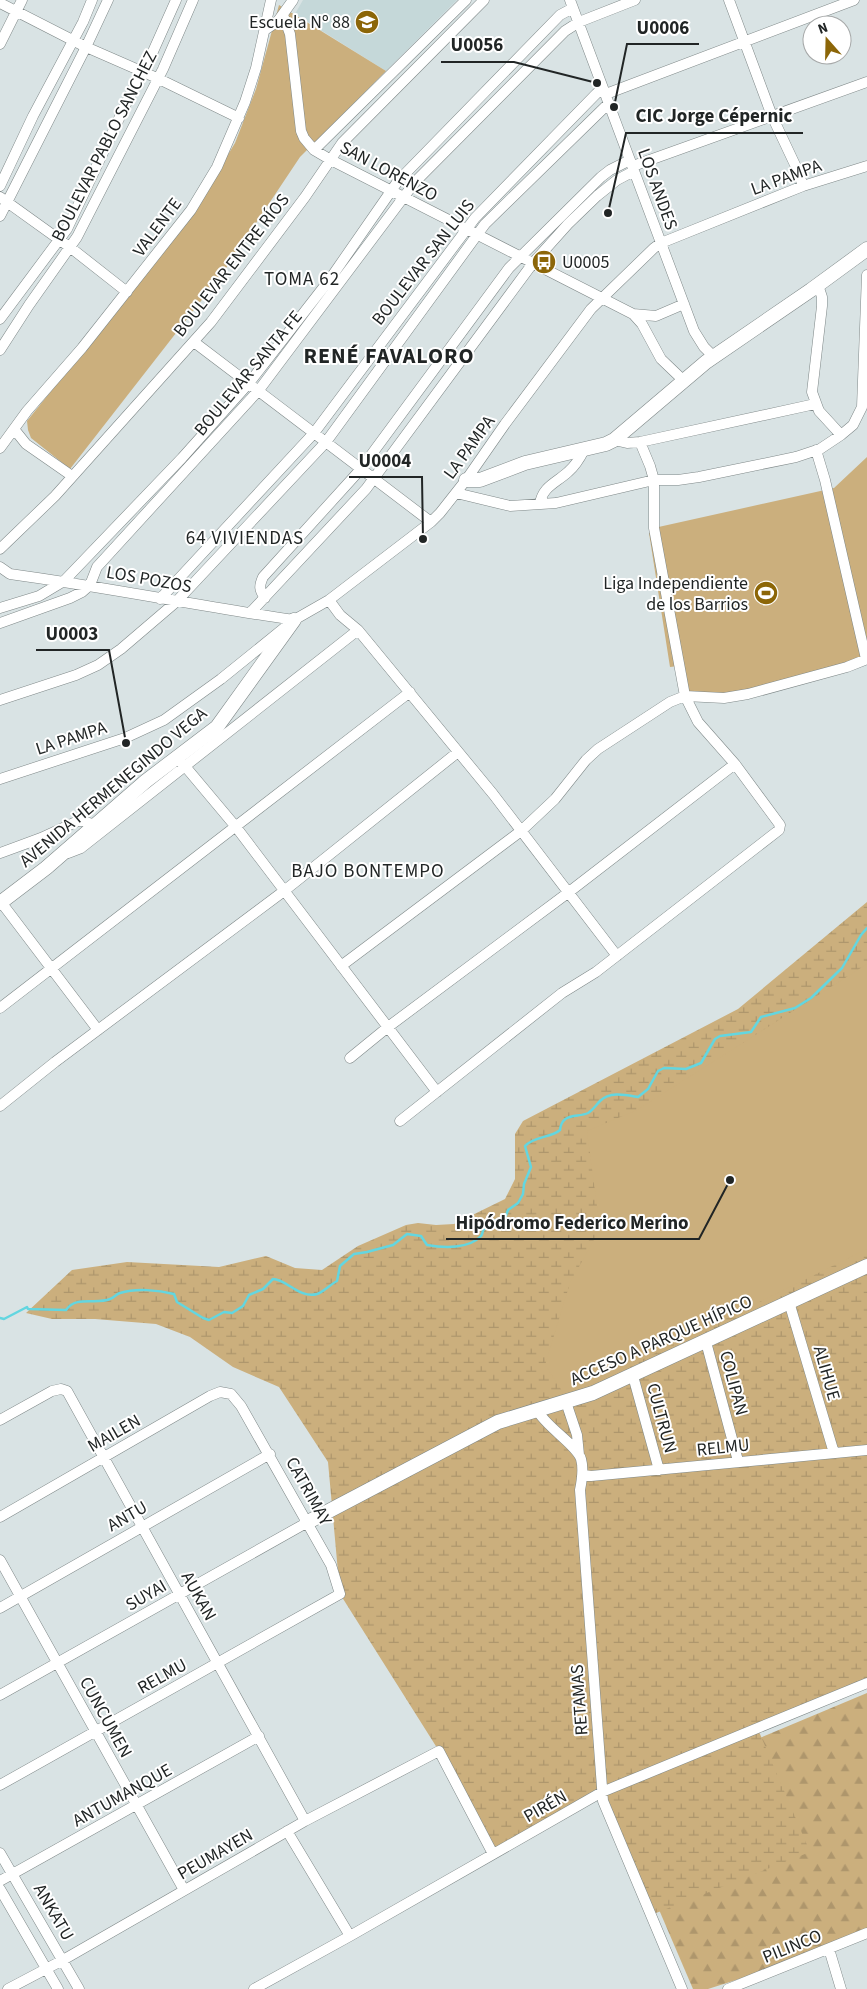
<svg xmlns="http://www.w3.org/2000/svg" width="867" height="1989" font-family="'Source Sans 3',sans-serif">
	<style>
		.built { fill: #c5d8d9 }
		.forest { fill: url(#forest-firs) }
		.wetland { fill: url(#wetland-marsh) }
		.green { fill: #cbaf7d }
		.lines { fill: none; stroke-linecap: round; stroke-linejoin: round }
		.stream { stroke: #63d6e0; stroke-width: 2.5 }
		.street-casing { stroke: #7f8888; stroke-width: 11 }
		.secondary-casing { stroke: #7f8888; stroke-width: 15 }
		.street { stroke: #fff; stroke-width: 10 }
		.secondary { stroke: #fff; stroke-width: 14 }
		.labels { text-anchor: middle; stroke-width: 4; stroke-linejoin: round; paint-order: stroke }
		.poi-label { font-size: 18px; fill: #212525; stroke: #fff; text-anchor: end }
		.street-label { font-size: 18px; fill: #212525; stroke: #fff }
		.neighbourhood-label { font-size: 19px; letter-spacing: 1px; fill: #212525; stroke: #fff }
		.district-label { font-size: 22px; font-weight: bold; letter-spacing: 1px; fill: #212525; stroke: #fff }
		.leader { fill: none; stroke: #212525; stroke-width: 2 }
		.callout-dot { fill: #212525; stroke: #fff; stroke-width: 2 }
		.callout-label { font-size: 19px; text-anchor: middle; font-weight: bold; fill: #212525; stroke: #fff; stroke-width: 4; stroke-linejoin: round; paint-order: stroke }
	</style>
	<defs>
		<pattern id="forest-firs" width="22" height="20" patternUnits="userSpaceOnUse" patternTransform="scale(1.25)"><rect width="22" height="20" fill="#cbaf7d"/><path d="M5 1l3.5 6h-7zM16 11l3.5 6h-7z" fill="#ae966c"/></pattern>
		<pattern id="wetland-marsh" width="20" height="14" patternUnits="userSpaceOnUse" patternTransform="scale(1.25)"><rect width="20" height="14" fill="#cbaf7d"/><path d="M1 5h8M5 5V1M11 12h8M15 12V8" fill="none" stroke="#ae966c"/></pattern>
	</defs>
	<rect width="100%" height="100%" fill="#d9e3e4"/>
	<path class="built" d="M303,0H457L386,71L295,14Z"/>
	<path class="forest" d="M867,1693V1928L767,1970L708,1989H693L612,1800Z"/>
	<path class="wetland" d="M867,902V1683L757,1727L810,1852L651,1915L602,1792L493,1854L439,1751L340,1594L328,1462L279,1387L233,1367L190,1337L156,1324L95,1319H52L26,1313L72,1270L127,1262L219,1267L266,1256L295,1268L322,1270L358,1246L406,1225L418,1223L436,1225L454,1224L505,1199L515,1179V1134L523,1121L738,1009Z"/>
	<path class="green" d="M279,5L386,71L300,157L222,274L70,469L31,438L28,430L27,421L186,224L235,143L256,89Z
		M867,457V658L748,694L685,696L679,666L670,667L649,533L654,532V528L834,488Z
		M867,964V1249L566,1397L545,1365L570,1283L600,1229L587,1131L637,1110Z"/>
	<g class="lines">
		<path class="stream" d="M0,1318L4,1319L27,1307L28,1309L66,1310C76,1295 96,1305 110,1299C114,1298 116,1294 120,1293C136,1288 158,1290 174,1294L177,1302L203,1318L209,1320L224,1312L232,1313L243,1306L249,1295L263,1289L273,1279C286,1279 300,1299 317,1294C323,1292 331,1284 337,1281L340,1266L354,1254L367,1252L393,1245L407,1234L421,1236L427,1245C444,1248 469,1249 481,1236C483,1234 482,1231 484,1229C489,1222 496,1219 505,1218L508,1210L518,1203L523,1194L524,1184L531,1167L525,1146C534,1136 551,1138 560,1130C562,1112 578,1118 588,1113C593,1110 596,1105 600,1101C610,1091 626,1095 638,1097L648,1089L658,1071L664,1068L686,1069L701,1063L715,1039L720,1036L751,1032L761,1017L795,1008L811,998L842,968L861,935L867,928"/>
		<g class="street-casing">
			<path id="street" d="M570,0L694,331L704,347L714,357
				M729,0L772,116L797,169L803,186
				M0,3L86,47L157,78L239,118
				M283,15L290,34L301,131L304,138L314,150L331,160L633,314L642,324L661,359L684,381
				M265,30L278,21L293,0
				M0,44L22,0
				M606,94L854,0
				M314,150L466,0
				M633,166L867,82
				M0,186L33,116L83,22L92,0
				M0,197L71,248L127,292
				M0,216L86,47L108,0
				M818,285L822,297V306L812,392L819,411L841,435
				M633,314L656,316L684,304
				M0,319L67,229L141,72L151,56L176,0
				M194,342L431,522
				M0,350L29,305L77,237L163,69L193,0
				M14,429L26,444L72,476
				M614,440L627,443L640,442L815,404
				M0,448L27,411L82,348L191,210L217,167L245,102L256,68L271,0
				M816,450L825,480L866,659
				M456,493L510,506L556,503L654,480H678L699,477L796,457L820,449L841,435L853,425L862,407L867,275
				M540,504C542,487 556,483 568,472C575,466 580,458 584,450
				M0,549L55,496L211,322L305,197L342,143L484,0
				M0,567L10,574C105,587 199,606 294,620
				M265,598C259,590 259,586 263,577L360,470L509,268L601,177L610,170L630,160
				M160,599L314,433L475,218L596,94L603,88
				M329,600L340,615L358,630L493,794L617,956
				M0,608L39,596L64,581L182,458L249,383L330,279L398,181L560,15L573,8
				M251,612L366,489L533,263L568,224L597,196L617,180L634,171
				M0,623L70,598L82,592L90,585L97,567L259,390L415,182L565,31L579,22L635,0
				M0,700L76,675L98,665L121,649L176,602L326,442L485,224L609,103
				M176,759L184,765L236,827L437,1092
				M0,779L125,738L164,720L221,679L294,620L329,600L431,522L440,513L466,480L505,424L591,309L654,248L661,243L803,186L867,166
				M0,853L41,838L78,821H83L95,825
				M68,853L81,848L358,630
				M1,902L98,1030
				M341,966L521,831L555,799L586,760L598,749L670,702L685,696L724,698L748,694L847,667L867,659
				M0,1008L410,692
				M350,1058L388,1027L569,892L735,764
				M0,1106L55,1062L284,891L458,752
				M400,1121L562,993L596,972L779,830L780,825L735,764L698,722L685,696L654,528V480L650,466L640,442
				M789,1302L834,1453
				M706,1342L738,1461
				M633,1376L659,1470
				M566,1402L577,1435L579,1455
				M537,1410C546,1427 577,1445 581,1459C584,1469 582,1480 580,1490L603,1801L682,1989
				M0,1420L52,1391L61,1389L67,1391L305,1821
				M583,1475L591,1476L867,1450
				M0,1517L210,1396L220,1392L231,1394L241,1406L331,1565L340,1594L0,1785
				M0,1560L184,1890
				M0,1608L270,1454
				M0,1695L308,1522
				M287,1831L350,1936
				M0,1853L79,1989
				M0,1881L259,1736
				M0,1889L58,1989
				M829,1949L841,1989
				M8,1989L63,1960L305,1821L439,1751L493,1854
				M254,1989L350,1936L602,1792L867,1683
				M728,1989L867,1933"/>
		</g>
		<g class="secondary-casing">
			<path id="secondary" d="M466,480H480L525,463L606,444L614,440L706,362L811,290L867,249
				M0,903L46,868L146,781L217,727L294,620
				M308,1522L498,1422L593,1393L867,1266"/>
		</g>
		<use href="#street" class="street"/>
		<use href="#secondary" class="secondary"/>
	</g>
	<defs>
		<g id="school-disc" transform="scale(1.25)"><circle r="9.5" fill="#8c6608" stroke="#fff"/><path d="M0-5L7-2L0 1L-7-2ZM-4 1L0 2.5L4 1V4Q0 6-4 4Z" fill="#fff"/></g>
		<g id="bus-disc" transform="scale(1.25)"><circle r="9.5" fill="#8c6608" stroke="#fff"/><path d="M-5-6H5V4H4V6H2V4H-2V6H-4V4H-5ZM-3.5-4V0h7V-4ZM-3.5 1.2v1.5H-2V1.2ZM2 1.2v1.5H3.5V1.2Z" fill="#fff"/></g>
		<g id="stadium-disc" transform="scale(1.25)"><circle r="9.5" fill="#8c6608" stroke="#fff"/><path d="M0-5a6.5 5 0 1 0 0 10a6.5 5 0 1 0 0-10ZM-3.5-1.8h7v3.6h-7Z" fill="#fff"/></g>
	</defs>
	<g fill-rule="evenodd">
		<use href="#school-disc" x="367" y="22"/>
		<use href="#bus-disc" x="544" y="262"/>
		<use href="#stadium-disc" x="766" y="593"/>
	</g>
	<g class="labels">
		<g class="poi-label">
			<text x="350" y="28">Escuela Nº 88</text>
			<text x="562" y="268" text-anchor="start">U0005</text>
			<text x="748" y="589">Liga Independiente<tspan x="748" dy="21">de los Barrios</tspan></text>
		</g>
		<g class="street-label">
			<text transform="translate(104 146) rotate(-63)" y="6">BOULEVAR PABLO SANCHEZ</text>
			<text transform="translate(389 171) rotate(28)" y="6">SAN LORENZO</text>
			<text transform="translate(786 177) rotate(-20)" y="6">LA PAMPA</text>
			<text transform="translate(658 189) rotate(70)" y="6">LOS ANDES</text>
			<text transform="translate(157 227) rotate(-53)" y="6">VALENTE</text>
			<text transform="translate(423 262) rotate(-52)" y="6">BOULEVAR SAN LUIS</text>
			<text transform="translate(231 265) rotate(-52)" y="6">BOULEVAR ENTRE RÍOS</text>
			<text transform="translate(248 373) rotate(-50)" y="6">BOULEVAR SANTA FE</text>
			<text transform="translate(469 447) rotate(-54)" y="6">LA PAMPA</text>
			<text transform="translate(149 579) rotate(10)" y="6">LOS POZOS</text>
			<text transform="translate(71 738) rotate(-18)" y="6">LA PAMPA</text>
			<text transform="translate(113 787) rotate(-40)" y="6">AVENIDA HERMENEGINDO VEGA</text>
			<text transform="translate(661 1340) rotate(-24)" y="6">ACCESO A PARQUE HÍPICO</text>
			<text transform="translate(827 1373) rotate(74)" y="6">ALIHUE</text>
			<text transform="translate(734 1383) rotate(75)" y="6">COLIPAN</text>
			<text transform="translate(662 1418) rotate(75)" y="6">CULTRUN</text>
			<text transform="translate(114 1433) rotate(-30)" y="6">MAILEN</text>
			<text transform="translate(723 1447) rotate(-6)" y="6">RELMU</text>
			<text transform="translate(309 1491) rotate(61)" y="6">CATRIMAY</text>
			<text transform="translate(127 1516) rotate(-30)" y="6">ANTU</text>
			<text transform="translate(146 1595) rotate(-30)" y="6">SUYAI</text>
			<text transform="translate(199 1596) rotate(61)" y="6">AUKAN</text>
			<text transform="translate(162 1676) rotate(-29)" y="6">RELMU</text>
			<text transform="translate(579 1700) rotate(-94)" y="6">RETAMAS</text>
			<text transform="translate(106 1717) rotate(61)" y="6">CUNCUMEN</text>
			<text transform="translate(122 1795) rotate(-29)" y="6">ANTUMANQUE</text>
			<text transform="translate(545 1806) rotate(-30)" y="6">PIRÉN</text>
			<text transform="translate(215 1854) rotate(-30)" y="6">PEUMAYEN</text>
			<text transform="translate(54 1912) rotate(60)" y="6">ANKATU</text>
			<text transform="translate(792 1946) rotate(-22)" y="6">PILINCO</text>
		</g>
		<g class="neighbourhood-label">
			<text x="302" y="285">TOMA 62</text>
			<text x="245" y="544">64 VIVIENDAS</text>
			<text x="368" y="877">BAJO BONTEMPO</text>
		</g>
		<g class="district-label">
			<text x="389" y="363">RENÉ FAVALORO</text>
		</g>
	</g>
	<path class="leader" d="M614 107L627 44H699M597 83L514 62H441M608 213L626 133H803M423 539L422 477H349M126 743L109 650H36M730 1180L699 1239H446"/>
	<g class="callout-dot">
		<circle cx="614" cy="107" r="5"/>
		<circle cx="597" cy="83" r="5"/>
		<circle cx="608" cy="213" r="5"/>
		<circle cx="423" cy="539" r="5"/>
		<circle cx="126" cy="743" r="5"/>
		<circle cx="730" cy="1180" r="5"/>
	</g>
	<g class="callout-label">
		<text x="663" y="34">U0006</text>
		<text x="477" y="51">U0056</text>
		<text x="714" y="122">CIC Jorge Cépernic</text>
		<text x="385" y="467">U0004</text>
		<text x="72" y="640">U0003</text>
		<text x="572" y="1229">Hipódromo Federico Merino</text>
	</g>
	<g transform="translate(827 40) rotate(340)"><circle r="24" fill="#ffffff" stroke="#a6a8a8"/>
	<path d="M0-4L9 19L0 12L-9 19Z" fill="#8c6608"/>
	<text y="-8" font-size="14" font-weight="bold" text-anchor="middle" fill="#212525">N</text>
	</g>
</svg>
